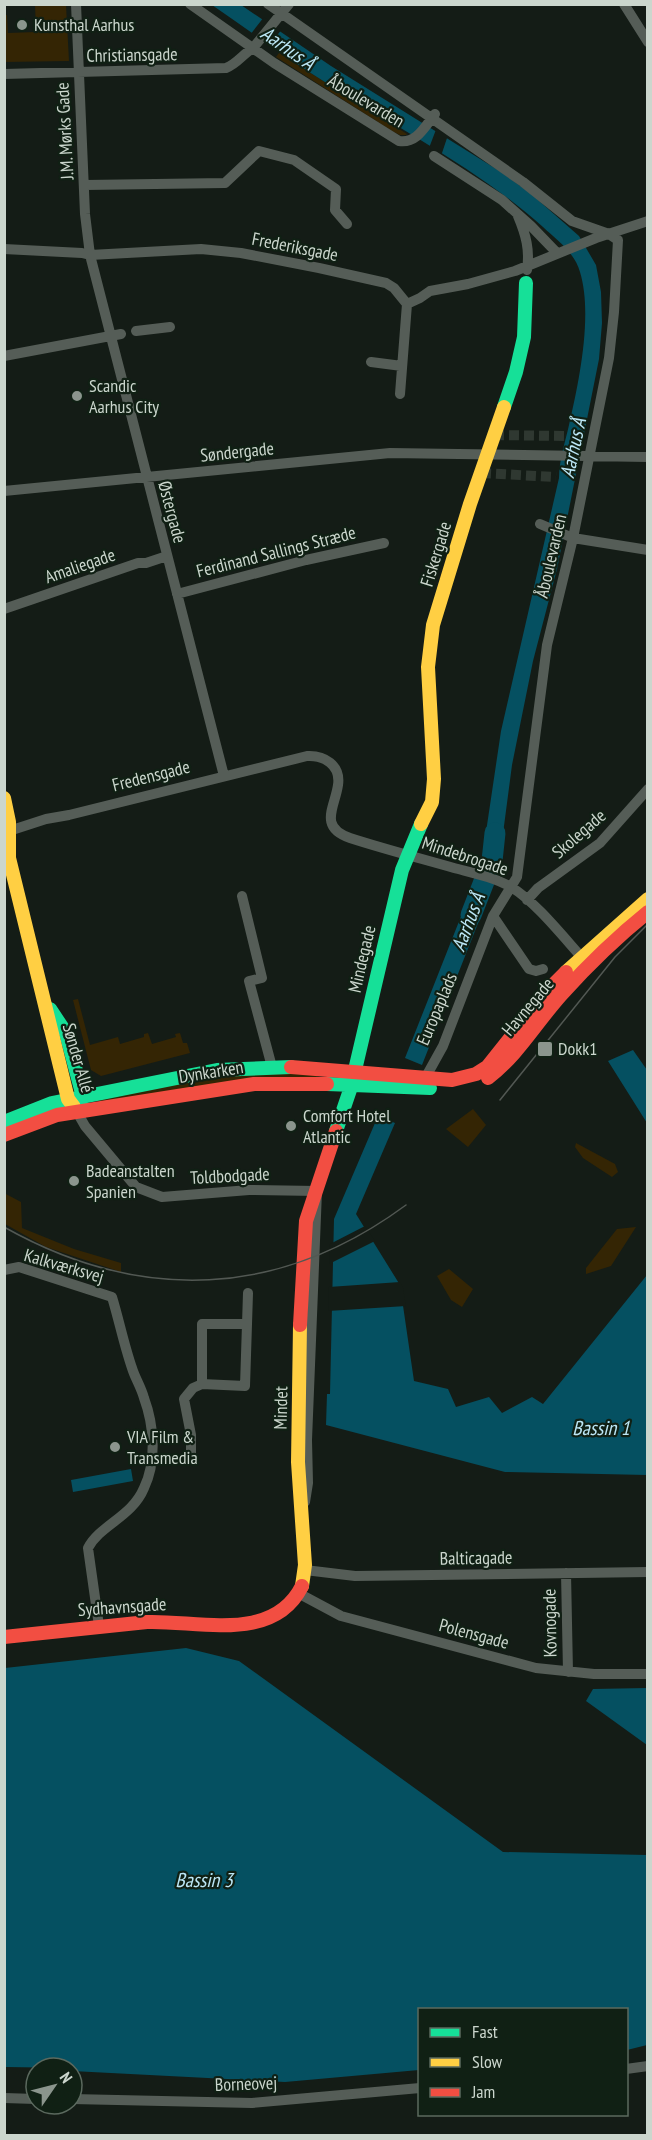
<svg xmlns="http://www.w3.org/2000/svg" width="652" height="2140" font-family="'PT Sans Narrow',sans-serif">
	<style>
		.green { fill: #342504 }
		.water { fill: #055061 }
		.pier { fill: #141c16 }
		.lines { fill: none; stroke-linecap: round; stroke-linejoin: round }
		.river { stroke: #055061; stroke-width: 21 }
		.street-tunnel { stroke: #2f3831; stroke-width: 10; stroke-dasharray: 10 5; stroke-linecap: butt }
		.street { stroke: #555d57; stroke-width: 10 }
		.fast { stroke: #16e098; stroke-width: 14 }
		.slow { stroke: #ffcf43; stroke-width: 14 }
		.jam { stroke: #f24e42; stroke-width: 14 }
		.tram { stroke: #525853; stroke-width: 1.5 }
		.poi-dot { fill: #8b958d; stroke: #102014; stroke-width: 2 }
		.labels { text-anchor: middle; stroke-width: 4.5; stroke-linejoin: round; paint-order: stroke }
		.poi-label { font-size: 18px; fill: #cbd6cd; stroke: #102014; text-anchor: start }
		.street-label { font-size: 18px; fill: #cbd6cd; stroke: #102014 }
		.water-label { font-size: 20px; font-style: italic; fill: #bce7f6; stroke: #102014 }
	</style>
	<rect width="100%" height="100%" fill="#141c16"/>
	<path class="green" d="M35,5H66L69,61L5,62V15H7L8,33L36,32Z
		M279,53L407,134L406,135H400L392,131L276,57Z
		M78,999L90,1045L118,1037L120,1044L144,1037V1034L148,1033L152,1044L176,1037L175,1034L180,1033L183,1043H187L190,1053L101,1076L91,1070L73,1000Z
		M263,1072L318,1075L317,1078L102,1104L97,1100L195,1079Z
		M473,1109L486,1125L468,1147L446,1129Z
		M576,1143L615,1164L618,1172L612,1177L583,1158L575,1147Z
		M4,1193L21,1202L22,1228L74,1249L121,1263V1272L46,1247L5,1224Z
		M636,1227L611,1266L586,1274V1268L617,1229Z
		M449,1269L473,1289L462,1307L451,1300L437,1276Z"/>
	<path class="water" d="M212,5H241L331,66L501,172L530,193L579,236L596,265L601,292L602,323L599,359L557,569L533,661L512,765L499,864L482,859L501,731L559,478C559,460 565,443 569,425C579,382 593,315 580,272C575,253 557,240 543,227C479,170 401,130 328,84C288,59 250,31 212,5Z
		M473,886L490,893L422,1065L405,1058Z
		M633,1050L647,1070V1123L608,1061Z
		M378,1116L395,1123L356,1214L400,1285L414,1381L448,1389L456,1407L489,1397L502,1413L532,1397L543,1404L647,1275V1475L505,1472L326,1425L327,1394H330L334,1219Z
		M131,1469L133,1481L73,1492L71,1480Z
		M186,1648L239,1661L503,1852L647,1855V2045L627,2050L626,2010H420L419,2070L285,2082L72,2071V2068L5,2067V1668Z
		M647,1688V1745L586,1701L593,1689Z"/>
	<path class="pier" d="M264,17L282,29L268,47L250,35Z
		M437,127L448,135L441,156L429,148Z
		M365,1226L375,1241L329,1264L330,1244Z
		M400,1282L403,1288L406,1306L328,1311L329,1287Z"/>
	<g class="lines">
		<path class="river" d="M471,915L492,861L495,833"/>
		<path class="street-tunnel" d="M494,435L564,436
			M481,473L556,477"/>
		<path class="street" d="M76,4L85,214L90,255L224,776
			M190,4L274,63L399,141C417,144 425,126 435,114
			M268,4L523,182L572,221L609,234L618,240L614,312L609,358L573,538L547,645L517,877L493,916L443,1046L423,1082
			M624,4L648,42
			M4,74L226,68C237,64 243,54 253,48L289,4
			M434,156L502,200L531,226L557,253
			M85,185L225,183L259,151L294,160L336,189L335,210L347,224
			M518,216C526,235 530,250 527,270
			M4,249L82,253L90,255L201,249L241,253L319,268L386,283L394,288L407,304
			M407,304L420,298L430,291L468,284L515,271L596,238L648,221
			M136,331L170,327
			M4,356L121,334
			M371,362L402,366
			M400,394L407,304
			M4,491L390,453L648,457
			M540,524L573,538L648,550
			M177,594L306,560L384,543
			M4,609L138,563H146L167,556
			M9,831L46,819L69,815L307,756C324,755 341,765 338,785C335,807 318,827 350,838C384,849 419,858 454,868C473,873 494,877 511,887C536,902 564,938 585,961
			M242,896L262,978L249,981L272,1067
			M527,900L538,888L600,843L648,789
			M493,916L529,969L536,971L543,969
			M77,1112L85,1126L136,1187L162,1197L249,1190L317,1191L307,1440L308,1483L305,1502
			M4,1270L19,1267L112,1297C119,1320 124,1345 132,1368C135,1378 141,1387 144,1398C154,1425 157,1461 144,1488C132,1517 100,1525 88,1548L99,1626
			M202,1384V1324H247
			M191,1458V1435L184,1399L193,1388L202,1384L245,1386L248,1293
			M305,1570L355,1576L648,1572
			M566,1573L568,1672
			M298,1593L341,1616L536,1668L594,1674H648
			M626,2069L648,2066
			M4,2098L36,2099
			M72,2099L252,2103L420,2088"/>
		<path class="fast" d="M504,407L516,372L524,337L526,283
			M50,1009L66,1033L83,1097L79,1106
			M327,1084L430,1088
			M4,1122L52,1103L217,1070L291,1067
			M336,1131L351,1087L402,870L421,824"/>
		<path class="slow" d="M4,798L9,822V858L68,1099L74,1107
			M421,824L432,802L434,779L428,667L433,625L470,504L504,407
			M566,972L648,899
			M300,1325L298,1462L305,1565L302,1586"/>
		<path class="jam" d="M291,1067L452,1080L476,1074L487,1067L551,987L566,972
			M488,1078C518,1055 536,1023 561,995C588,965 617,937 648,912
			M4,1135L57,1115L254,1084H327
			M300,1325L306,1221L336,1131
			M4,1637L147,1622C198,1620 273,1644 302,1586"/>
		<path class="tram" d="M500,1100L615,957L648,924
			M4,1227C141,1304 280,1298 406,1205"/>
	</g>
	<g class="poi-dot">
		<circle cx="22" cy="25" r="6"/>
		<circle cx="77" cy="396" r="6"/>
		<rect x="537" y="1041" width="16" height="16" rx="3"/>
		<circle cx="291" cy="1126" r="6"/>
		<circle cx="74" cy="1181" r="6"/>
		<circle cx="115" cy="1447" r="6"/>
	</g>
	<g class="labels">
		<g class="poi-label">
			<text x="34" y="31">Kunsthal Aarhus</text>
			<text x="89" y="392">Scandic<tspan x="89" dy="21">Aarhus City</tspan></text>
			<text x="558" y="1055">Dokk1</text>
			<text x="303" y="1122">Comfort Hotel<tspan x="303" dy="21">Atlantic</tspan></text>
			<text x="86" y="1177">Badeanstalten<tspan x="86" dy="21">Spanien</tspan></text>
			<text x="127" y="1443">VIA Film &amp;<tspan x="127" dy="21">Transmedia</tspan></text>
		</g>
		<g class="street-label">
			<text transform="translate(132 55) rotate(-1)" y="6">Christiansgade</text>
			<text transform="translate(366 101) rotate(31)" y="6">Åboulevarden</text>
			<text transform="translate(65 131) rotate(-93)" y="6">J.M. Mørks Gade</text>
			<text transform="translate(295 247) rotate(11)" y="6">Frederiksgade</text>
			<text transform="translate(237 452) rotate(-6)" y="6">Søndergade</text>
			<text transform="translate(172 512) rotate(75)" y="6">Østergade</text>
			<text transform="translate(276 552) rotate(-14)" y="6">Ferdinand Sallings Stræde</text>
			<text transform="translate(436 554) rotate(-73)" y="6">Fiskergade</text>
			<text transform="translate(551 556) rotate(-77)" y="6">Åboulevarden</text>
			<text transform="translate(80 566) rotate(-19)" y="6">Amaliegade</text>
			<text transform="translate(151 776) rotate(-14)" y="6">Fredensgade</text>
			<text transform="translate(579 834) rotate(-41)" y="6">Skolegade</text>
			<text transform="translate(465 856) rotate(18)" y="6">Mindebrogade</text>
			<text transform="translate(362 959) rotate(-77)" y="6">Mindegade</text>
			<text transform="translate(528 1007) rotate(-50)" y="6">Havnegade</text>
			<text transform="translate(437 1009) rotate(-67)" y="6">Europaplads</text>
			<text transform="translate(78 1058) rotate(74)" y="6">Sønder Allé</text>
			<text transform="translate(211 1072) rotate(-9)" y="6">Dynkarken</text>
			<text transform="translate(230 1176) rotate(-3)" y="6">Toldbodgade</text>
			<text transform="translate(64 1266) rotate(16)" y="6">Kalkværksvej</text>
			<text transform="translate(281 1408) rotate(-89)" y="6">Mindet</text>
			<text transform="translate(476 1558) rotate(-1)" y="6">Balticagade</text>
			<text transform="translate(122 1607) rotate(-4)" y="6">Sydhavnsgade</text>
			<text transform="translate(550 1623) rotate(-91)" y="6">Kovnogade</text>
			<text transform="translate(474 1634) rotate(15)" y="6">Polensgade</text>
			<text transform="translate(246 2084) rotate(-2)" y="6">Borneovej</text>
		</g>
		<g class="water-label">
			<text transform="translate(288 48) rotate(35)" y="7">Aarhus Å</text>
			<text transform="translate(573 448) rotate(-78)" y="7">Aarhus Å</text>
			<text transform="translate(468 922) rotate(-69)" y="7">Aarhus Å</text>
			<text x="601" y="1435">Bassin 1</text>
			<text x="204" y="1887">Bassin 3</text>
		</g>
	</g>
	<rect width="652" height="2140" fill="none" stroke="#cbd6cd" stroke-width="12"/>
	<rect x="418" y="2008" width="210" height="108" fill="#102014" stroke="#5b695e" stroke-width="1.5"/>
	<rect x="430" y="2028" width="30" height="9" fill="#16e098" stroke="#5b695e" stroke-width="1.5"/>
	<text x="472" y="2038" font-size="18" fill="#cbd6cd">Fast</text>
	<rect x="430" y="2058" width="30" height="9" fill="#ffcf43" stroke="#5b695e" stroke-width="1.5"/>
	<text x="472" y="2068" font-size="18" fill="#cbd6cd">Slow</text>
	<rect x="430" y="2088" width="30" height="9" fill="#f24e42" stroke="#5b695e" stroke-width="1.5"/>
	<text x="472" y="2098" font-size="18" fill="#cbd6cd">Jam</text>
	<g transform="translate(54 2086) rotate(55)"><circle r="28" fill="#102014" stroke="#5b695e" stroke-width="1.5"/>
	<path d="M0-4.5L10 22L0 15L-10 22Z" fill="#8b958d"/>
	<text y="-9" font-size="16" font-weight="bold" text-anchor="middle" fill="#cbd6cd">N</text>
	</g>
</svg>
